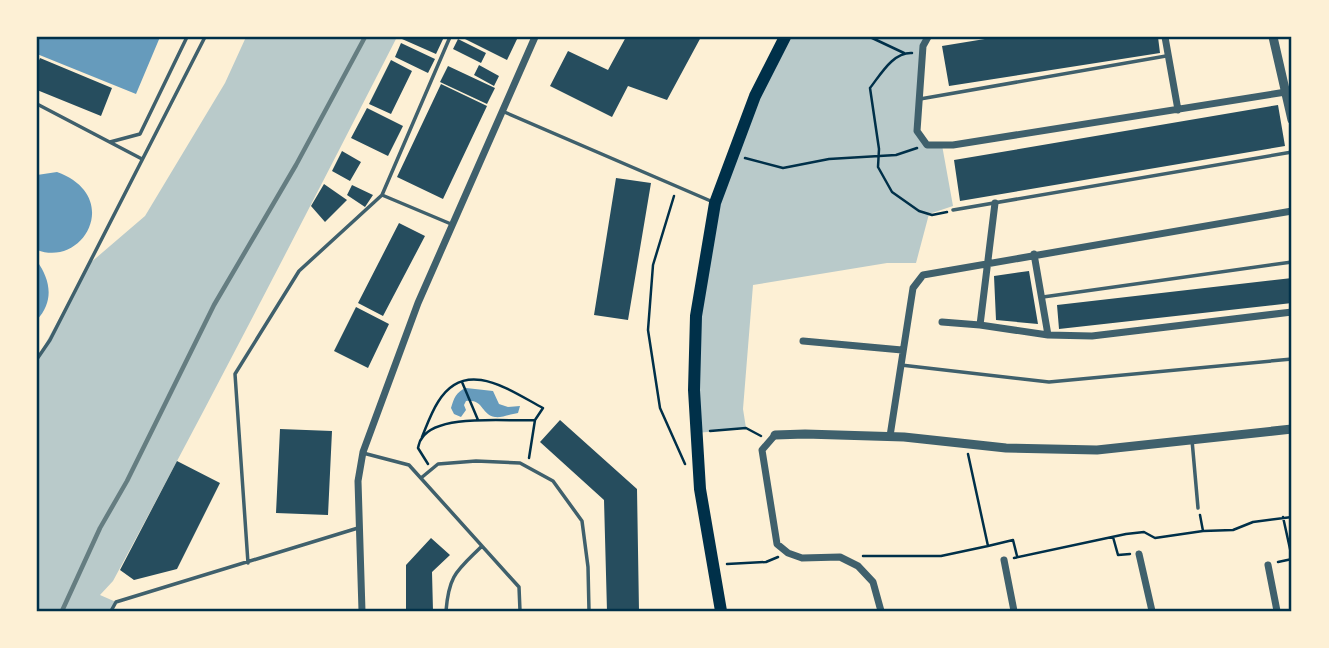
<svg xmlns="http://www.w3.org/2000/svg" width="1329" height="648" font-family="Helvetica,sans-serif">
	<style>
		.green { fill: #b9caca }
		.water { fill: #669bbc }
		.building { fill: #264d5e }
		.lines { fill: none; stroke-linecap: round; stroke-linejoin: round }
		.path { stroke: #003049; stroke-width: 2.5 }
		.service { stroke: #3f606c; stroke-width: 3.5 }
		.minor { stroke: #3f606c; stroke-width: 7 }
		.tertiary { stroke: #3f606c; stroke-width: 9 }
		.trunk { stroke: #003049; stroke-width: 12 }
		.rail { stroke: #657d81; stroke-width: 4.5 }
		.neatline { fill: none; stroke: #003049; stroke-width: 2.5 }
	</style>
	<rect width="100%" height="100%" fill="#fdf0d5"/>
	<path class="green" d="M246,37H397C304,219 210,401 113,581L100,595L116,602L111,611H37V359L89,264L145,216L225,83Z
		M785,37H928L923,46L917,131L927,145H942L953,206L929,214L916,263H887L753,285L743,409L746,428L697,433L696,316L715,203Z"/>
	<path class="water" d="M37,37H160L136,94L37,54Z
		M57,172C123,196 84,268 37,250V175Z
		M37,261C51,281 54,301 37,320Z
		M466,388L493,391L499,404L508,407L520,406L518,413C511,414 501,418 495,417C481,415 484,399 466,401L464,405L466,410L461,417L454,414L451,408C454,398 456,392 466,388Z"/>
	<path class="building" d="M404,37H444L436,54L402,39Z
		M461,37H518L507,60Z
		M626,37H701L667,100L628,86L612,117L550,86L568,51L608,70Z
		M997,37H1158L1160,53L949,86L942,46Z
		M458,39L486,53L481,63L453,49Z
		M401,43L435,59L428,73L395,57Z
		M40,58L112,88L101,116L37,90V65Z
		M391,60L412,71L391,114L369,104Z
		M479,65L499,76L494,86L474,75Z
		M448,66L495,88L487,104L440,82Z
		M441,84L487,106L443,199L397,177Z
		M1278,105L1285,146L960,201L954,160Z
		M367,108L403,126L388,156L351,138Z
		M342,151L361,162L350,181L332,171Z
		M616,178L651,183L628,320L594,315Z
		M324,184L347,200L325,222L311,206Z
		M352,185L373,195L365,207L347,195Z
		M399,223L425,236L383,316L358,303Z
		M1029,271L1038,324L996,320L994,276Z
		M1292,278V303L1059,329L1057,305Z
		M356,307L389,324L368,368L334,351Z
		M560,420L637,489L639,611H607L604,500L540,442Z
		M280,429L332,431L328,515L276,513Z
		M177,461L220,483L177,569L134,580L120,570Z
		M431,538L450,555L432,572L433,611H406V565Z"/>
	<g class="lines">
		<path class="path" d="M870,37L904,53
			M912,53C893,52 881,74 870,88L879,149L878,167L892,192L919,211L932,215L947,212
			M745,158L783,168L829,159L896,155L917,148
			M674,196L653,265L648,330L660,408L685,464
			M462,382L478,420
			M710,431L746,428L761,436
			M422,437C427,425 431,413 438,402C465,357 509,390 543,408L535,420
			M968,454L988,546L1013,540L1017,556
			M428,464L418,448C419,445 419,441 422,438C438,413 508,422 535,420L529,458
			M1283,517L1292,558
			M1203,531L1233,530L1253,522L1292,517
			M1113,537L1118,555L1130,554
			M863,556H941L988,546
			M1014,558L1126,534L1144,532L1155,538L1203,531L1200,515
			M1278,562L1292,559
			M727,564L766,562L778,557"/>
		<path class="service" d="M920,99L1166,56
			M37,104L142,159
			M502,111L713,202
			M110,142L140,134L187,37
			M382,195L451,224
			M953,210L1292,152
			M1043,297L1292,262
			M37,359L50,340L205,37
			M901,365L1049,382L1292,359
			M1192,440L1198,508
			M363,453L409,465L519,587L520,611
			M421,478L438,464L476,461L520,463L553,481L582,521L588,567L589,611
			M248,563L235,374L299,271L382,195L450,37
			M111,611L116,602L358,528
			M446,611C449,574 457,571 482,546"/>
		<path class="minor" d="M928,37L923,46L917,131L927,145H953L1292,91
			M1165,37L1178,110
			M1034,254L1048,335
			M942,322L980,325L1048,335L1092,336L1292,312
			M980,325L995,203
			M803,341L902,350
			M775,435L762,450L777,544L788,553L802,558L840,557L858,566L873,582L881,611
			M890,436L913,288L923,275L1292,211
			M1139,554L1152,611
			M1004,560L1014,611
			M1268,565L1277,611
			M362,611L358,481L363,452L418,303L535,37"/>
		<path class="tertiary" d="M1273,37L1292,120
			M775,435L805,434L904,437L1006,448L1097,450L1292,429"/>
		<path class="trunk" d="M721,611L700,489L694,390L696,316L715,203L755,96L785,37"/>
		<path class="rail" d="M62,611L100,528L127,481L214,305L296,165L365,37"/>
	</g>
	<rect width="1329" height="648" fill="none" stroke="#fdf0d5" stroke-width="77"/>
	<rect x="38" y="38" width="1252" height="572" class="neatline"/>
</svg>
